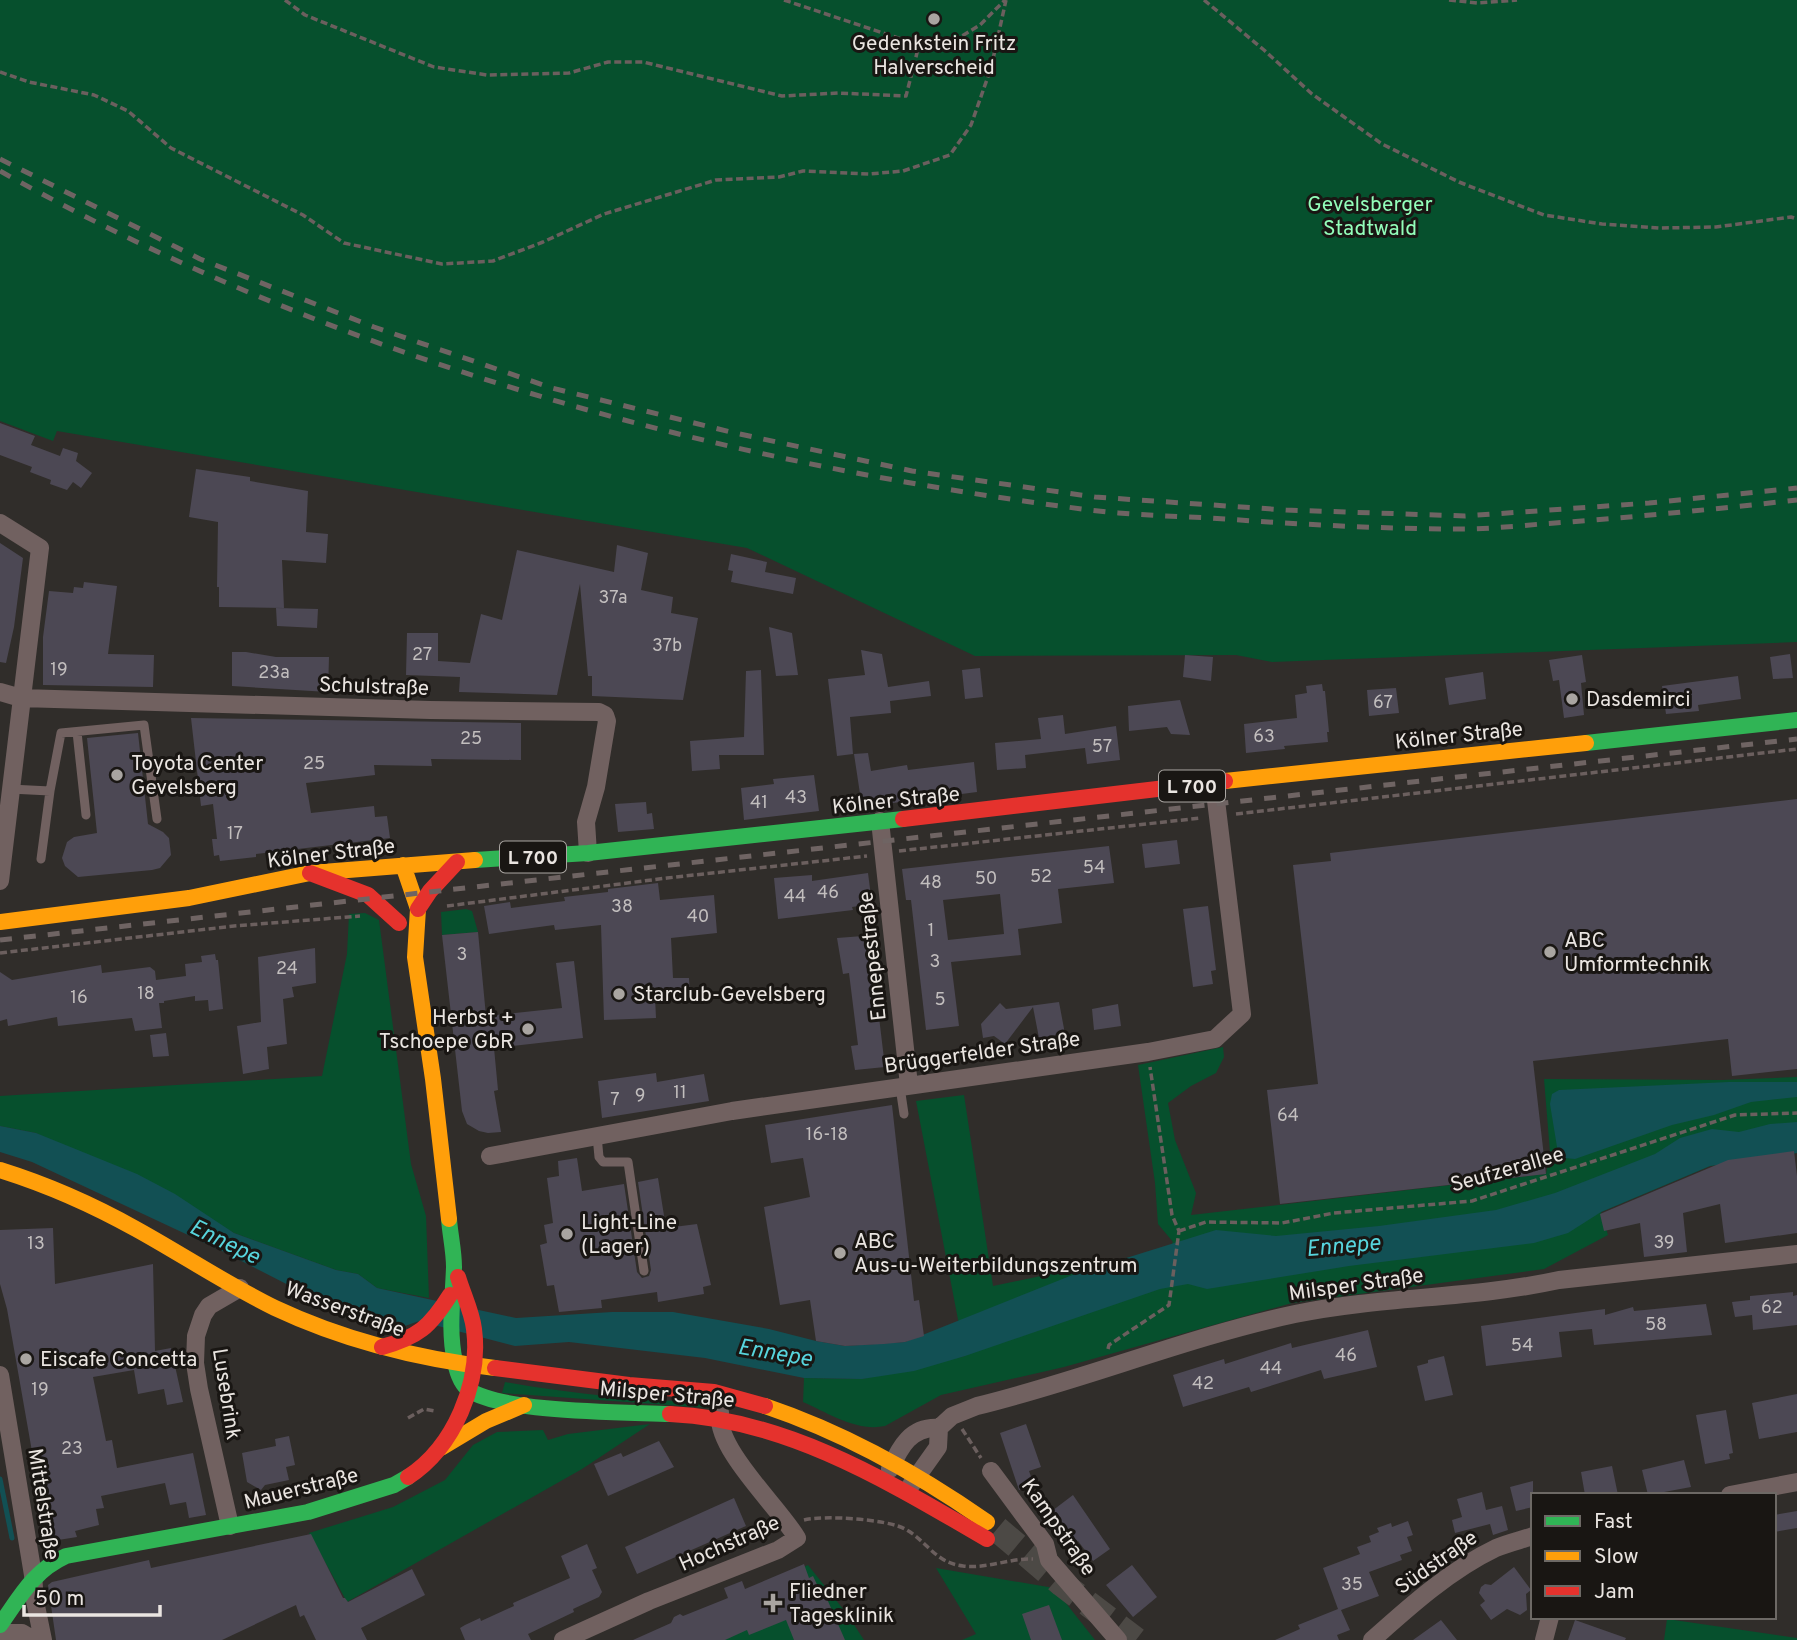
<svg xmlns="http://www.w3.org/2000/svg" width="1797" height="1640" font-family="Overpass,sans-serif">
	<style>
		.green { fill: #06502d }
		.water { fill: #125054 }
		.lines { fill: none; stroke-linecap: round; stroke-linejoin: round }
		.stream { stroke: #125054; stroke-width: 5 }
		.building { fill: #4c4854; fill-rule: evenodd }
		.secondary-tunnel { stroke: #4c4945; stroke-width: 26; stroke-dasharray: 26 13; stroke-linecap: butt }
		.path { stroke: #6b5f5e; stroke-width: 3.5; stroke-dasharray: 7 3.5; stroke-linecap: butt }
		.lane { stroke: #716160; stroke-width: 9 }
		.street { stroke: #716160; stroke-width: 18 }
		.fast { stroke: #30b455; stroke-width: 16 }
		.slow { stroke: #ff9f0a; stroke-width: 16 }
		.jam { stroke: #e5322d; stroke-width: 16 }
		.rail { stroke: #6f6463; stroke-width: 5; stroke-dasharray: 12 12; stroke-linecap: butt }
		.poi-dot { fill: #a9a5a1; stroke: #191613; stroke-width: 2.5 }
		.labels { text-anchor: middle; stroke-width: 6; stroke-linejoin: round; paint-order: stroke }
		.number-label { font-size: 18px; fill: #c2bebe }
		.shield { fill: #191613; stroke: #aba7a3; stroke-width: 2 }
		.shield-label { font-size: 19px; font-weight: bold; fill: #eae5e1 }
		.poi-label { font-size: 21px; fill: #eae5e1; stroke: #191613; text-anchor: start }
		.park-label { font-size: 21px; fill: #93feba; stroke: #191613 }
		.street-label { font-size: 21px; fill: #eae5e1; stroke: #191613 }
		.water-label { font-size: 23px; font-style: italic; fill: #57d4dc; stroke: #191613 }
	</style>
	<rect width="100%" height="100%" fill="#302d2a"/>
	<path class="green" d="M0,0H1797V642L1272,662L1236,655L975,656L747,548L57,431L53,441L0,421Z
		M466,909L472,911L478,932L442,935L441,912Z
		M365,913L379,920L411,1164L426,1216L429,1298L377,1288L358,1274L336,1270L234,1233L209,1218L36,1133L0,1126V1096L322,1076L347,954L349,914Z
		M1223,1047L1224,1057L1216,1073L1191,1086L1168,1103L1175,1140L1196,1193L1191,1215L1546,1174L1550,1152L1544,1079L1722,1080L1797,1077V1153L1710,1166L1601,1212L1608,1235L1544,1269L1292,1303L1064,1367L941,1395L885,1426C857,1432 828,1413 803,1402L804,1378L862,1379L965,1356L916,1101L964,1095L993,1286L1169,1249L1173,1242L1158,1224L1155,1183L1138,1065Z
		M505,1382C573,1394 641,1401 710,1402V1408L502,1393Z
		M650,1424L582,1469L347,1602L309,1533L393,1507L445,1480L473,1445L497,1432L543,1430L548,1440L568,1434Z
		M808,1565L847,1614L864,1640H638Z
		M936,1568L1054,1588L1095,1640H962L976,1634Z
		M1667,1619L1797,1638V1640H1664Z"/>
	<path class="water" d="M1729,1082H1797V1097L1751,1102L1714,1115L1672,1125L1575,1159L1564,1158L1558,1153L1550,1104L1552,1094L1559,1090Z
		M1797,1122V1153L1710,1166L1601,1212L1568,1233L1534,1243L1349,1266L1207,1289L1188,1284L1160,1289L965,1356L914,1371L862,1379L804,1378L705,1358L569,1342L515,1346L419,1321L405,1326L386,1322L302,1292L220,1250L32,1162L0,1152V1126L36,1133L137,1174L175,1194L234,1233L336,1270L358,1274L377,1288L516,1318L612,1312H673L769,1329L816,1341L845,1346L905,1342L1075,1274L1216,1230L1276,1236L1379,1226L1496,1210L1555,1193L1655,1154L1680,1138L1712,1129L1739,1132L1770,1124Z"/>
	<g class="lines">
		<path class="stream" d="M0,1479L12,1538"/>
	</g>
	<path class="building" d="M0,423L35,436L31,445L60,456L63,448L78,453L76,461L92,473L81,488L73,482L67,490L50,484L51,480L30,472L32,467L0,455Z
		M196,469L250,477V481L308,491L306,532L328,534L326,563L282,560L284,608L219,607V587H217L218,522L189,517Z
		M0,543L23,558L14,627L6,663L0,662Z
		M617,545L648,553L641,590L673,597L671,613L698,618L683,700L592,696V676H588L580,584L557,695L459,692L460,677L406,675L407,633H438V661L470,663L481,614L502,620L517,550L614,572Z
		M731,554L767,562L765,572L796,578L793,594L731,582L733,571L728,570Z
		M84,582L117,586L108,654L154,655L153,687L43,685V637L49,591L73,593L74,587L83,588Z
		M276,608L318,609L317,628L277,626Z
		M769,627L792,633L798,675L776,676Z
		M861,650L882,654L888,687L929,681L931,696L890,701L891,713L850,717L853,754L837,756L828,679L865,675Z
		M232,652H246L276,657H329L328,692L232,686Z
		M1790,654L1793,678L1773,679L1770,657Z
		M1185,655L1213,657L1211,681L1183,677Z
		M1582,655L1586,682L1581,683L1584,715L1564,718L1559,680L1553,681L1549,660Z
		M980,668L983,697L965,699L962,670Z
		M761,670L764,755H719L720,769L692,771L690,741L744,737L746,671Z
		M1483,672L1486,699L1449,705L1445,678Z
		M1738,676L1741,699L1698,705L1699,711L1666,714L1662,686Z
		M1322,684L1323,691H1325L1329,732H1327L1328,742L1284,746L1285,749L1246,753L1244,724L1297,718L1295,695L1307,693L1306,686Z
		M1396,688L1399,713L1369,716L1367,690Z
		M1180,700L1190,735L1171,734L1167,727L1129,731L1128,706Z
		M1063,715L1065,734L1116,726L1120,760L1087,764L1085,748L1025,755L1026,768L997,770L995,743L1041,739L1038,718Z
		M191,718L521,723V760L431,759L432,766L374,765L375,775L306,783L311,813L374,806L375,817L387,816L390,838L256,854V857L220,861L219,855L214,856L212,839H217L213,804L201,806Z
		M138,733L148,824L163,832L169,838L171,855L160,868L152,870L78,877L65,866L62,858L67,842L74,837L97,833L87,738Z
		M868,753L871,771L907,765L908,770L974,762L977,792L862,807L854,754Z
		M814,775L819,811L744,820L741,788L774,784L773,779Z
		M1797,799V1069L1732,1076L1728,1039L1533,1061L1546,1174L1280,1204L1267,1090L1318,1084L1293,865L1331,861L1330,853Z
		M646,802L647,814L652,813L654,829L618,832L615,804Z
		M1177,840L1180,864L1145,868L1142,844Z
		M1109,846L1114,883L1058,889L1062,923L1018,929L1021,955L951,962L959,1026L926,1030L911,900H906L902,869ZM1000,894L1004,934L948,940L943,900Z
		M868,873L872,904L852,907L853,910L778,919L774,878L812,875V881Z
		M658,883L660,900L714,895L717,933L671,938L673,978H689L690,995L655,997L656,1018L604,1020L601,925L555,930L554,925L489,934L484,906L510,902L511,908L565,901L564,897L608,892V889Z
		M1208,906L1216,970L1211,971L1213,984L1193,987L1183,909Z
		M478,932L486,1016L562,1008L556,963L574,961L583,1038L494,1048L498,1090L494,1091L501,1132L488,1133L479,1131L467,1124L462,1111L442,935Z
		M863,936L864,943L870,942L885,1067L855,1070L851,1046L858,1045L849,973L843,974L837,938Z
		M315,948L316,983L292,987L294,997L283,999L287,1044L267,1047L269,1069L243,1074L237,1026L261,1022L258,957Z
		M215,954L216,960H218L223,1009L209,1011L208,1000L195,1001V996L164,1001V1003H159L162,1028L135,1031L132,1018L58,1026L57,1017L8,1026L7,1019L0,1021V972L12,980L101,965L102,973L150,967L155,971L156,980L186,976L185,964L202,962L201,956Z
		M1059,1002L1065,1034L1039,1038L1033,1007L1005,1044L994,1036L983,1038L981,1024L1000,1003L1006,1009Z
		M1118,1004L1121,1026L1094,1030L1092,1009Z
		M166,1033L169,1056L153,1057L150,1035Z
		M656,1073L657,1082L704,1074L709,1101L602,1118L598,1081Z
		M892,1105L914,1301L919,1300L924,1336L905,1342L884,1344L845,1346L816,1341L810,1300L780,1305L764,1207L810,1197L803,1158L771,1163L765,1125Z
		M1794,1151L1797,1176V1233L1725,1243L1720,1204L1683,1213L1687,1252L1644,1257L1640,1223L1604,1231L1600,1214L1728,1160Z
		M577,1158L582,1191L624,1184L637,1272L642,1278L649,1276L651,1270L638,1182L658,1178L666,1228L697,1224L711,1285L703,1287L704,1294L658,1302L657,1292L601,1300L602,1308L559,1312L554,1285L547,1286L540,1245L547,1243L544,1225L553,1223L547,1178L559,1176L558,1161Z
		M53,1228L55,1284L153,1264L155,1351L171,1348L183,1402L167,1405L164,1389L138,1394L134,1370L93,1377L106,1441L112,1440L117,1468L193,1453L206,1515L189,1518L186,1502L170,1505L165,1483L101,1496L104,1508L96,1509L99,1525L75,1531L77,1537L52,1541L47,1537L7,1309L0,1284V1230Z
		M1793,1292V1296L1797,1295V1325L1753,1330L1752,1315L1735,1317L1732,1302L1750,1300V1296Z
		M1706,1304L1712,1335L1594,1345L1592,1329L1559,1332L1562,1357L1486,1366L1481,1326L1605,1309V1315L1633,1307L1634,1311Z
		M1368,1330L1377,1367L1324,1379L1321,1370L1251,1392L1249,1387L1183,1407L1173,1375L1224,1359L1225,1364L1291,1343L1292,1348Z
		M1444,1356L1453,1395L1425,1401L1417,1366L1428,1363V1360Z
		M1797,1394V1432L1759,1439L1752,1403Z
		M1726,1410L1733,1453L1729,1454L1730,1459L1705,1464L1696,1415Z
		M1026,1424L1041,1467L1029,1471L1034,1485L1019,1490L1000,1433Z
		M289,1436L295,1465L286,1467L289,1480L265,1485L261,1490L247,1482L242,1453L276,1446L275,1439Z
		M659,1441L674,1467L608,1496L594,1464L621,1453L623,1457Z
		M1684,1460L1691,1487L1648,1495L1642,1470Z
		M1612,1466L1618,1495H1585L1581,1472Z
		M1533,1481V1507L1516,1511L1510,1487Z
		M1482,1492L1486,1510L1502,1506L1508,1530L1493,1535L1490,1524L1455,1533L1452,1520L1462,1517L1457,1499Z
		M1073,1495L1110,1549L1093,1561L1078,1541L1071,1546L1048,1514Z
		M734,1498L746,1526L637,1574L625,1547Z
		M1797,1511V1528L1774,1532V1515Z
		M1408,1521L1413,1535L1407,1537L1412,1551L1400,1555L1402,1560L1369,1572L1379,1596L1341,1610L1350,1630L1337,1635L1339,1640H1275L1300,1629L1298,1625L1338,1609L1323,1568L1360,1554L1357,1547L1371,1542L1369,1536L1379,1532L1377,1528L1391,1523L1392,1527Z
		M311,1534L343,1598H345L348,1602L412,1569L425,1595L361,1628L367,1640H316L304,1615L300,1617L296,1605L222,1640H56L48,1585L52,1582L149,1560L151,1568Z
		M587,1544L597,1568L592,1570L602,1592L599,1597L573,1609L574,1612L528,1634L531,1640H465L460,1628L465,1625L480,1618L481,1621L514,1606L513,1603L570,1578L561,1556Z
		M804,1564L809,1578L813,1576L821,1593L824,1592L845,1640H794L786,1620L749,1635L747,1630L725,1640H633L671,1623L674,1617L680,1614L683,1616L728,1598L724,1588L742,1581L745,1589Z
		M1132,1565L1157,1597L1133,1617L1106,1585Z
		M1514,1567L1531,1590L1526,1594L1527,1610L1520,1615L1507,1609L1491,1620L1480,1605L1485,1601L1479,1593L1481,1587L1485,1584L1491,1585Z
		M1049,1605L1062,1640H1031L1022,1614Z
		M1441,1620L1457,1640H1413Z
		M1575,1620L1626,1638L1625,1640H1568Z"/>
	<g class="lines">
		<path class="secondary-tunnel" d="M997,1529L1062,1584L1136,1640"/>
		<path class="path" d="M285,0L305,15L434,67L487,75L569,73L608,62H643L782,96L838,93L906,96L919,45
			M784,0L919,45L944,47L980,25L1005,0
			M1204,0L1264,50L1312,94L1382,144L1459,182L1544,215L1602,224L1660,228L1716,227L1791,217L1797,219
			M1449,0L1477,3L1517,0
			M0,72L29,82L94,95L128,111L171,148L303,215L344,243L442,264L493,261L543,242L604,214L716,180L779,177L803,171L869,174L903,171L950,155L971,125L991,68L1006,0
			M1236,814L1797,749
			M899,851L1201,818
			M447,906L667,878L867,856
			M0,953L234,926L360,916
			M1179,1231L1206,1222L1282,1223L1334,1213L1472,1201L1735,1115L1797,1113
			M1108,1349L1109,1345L1169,1305L1179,1231L1172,1215L1150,1067
			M408,1418L424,1409L435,1411
			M962,1429L981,1458
			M804,1520C824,1515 887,1519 905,1529C926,1540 935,1563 963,1566C987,1569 1010,1558 1033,1559"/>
		<path class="lane" d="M77,732L86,815
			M10,789L50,791L61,733L144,725L157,819
			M41,859L50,791
			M900,1087L904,1114
			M597,1136L599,1157L603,1162H628L644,1271"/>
		<path class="street" d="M0,523L40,548L0,881
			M0,692L21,698L430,710L599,712L605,715L607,721L596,787L586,822L588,853
			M880,821L909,1085
			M490,1156L732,1111L1148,1052L1215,1039L1242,1014L1214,784
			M0,1375L33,1575L35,1601L43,1640
			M890,1469C900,1447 911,1426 939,1428L952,1416L977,1406C1084,1380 1187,1337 1295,1314C1382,1296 1472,1299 1559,1280L1797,1254
			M991,1471L1045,1544L1049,1560L1118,1640
			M911,1485L938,1447L939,1428
			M1730,1495L1797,1482
			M230,1526L199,1389L195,1363L196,1336L203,1315L209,1306L240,1288
			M0,1633H22L34,1640
			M563,1640L649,1601L778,1550L797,1538C779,1507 714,1448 720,1412
			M1372,1640C1410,1606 1450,1570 1496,1548C1508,1543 1521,1540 1533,1536
			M1544,1640L1550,1617"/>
		<path class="fast" d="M1586,743L1797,720
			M475,860L588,853L903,819
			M449,1219C450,1234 454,1251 454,1267C453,1299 448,1330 455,1362C457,1372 461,1384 469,1390C503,1413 625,1412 670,1414
			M0,1625C20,1597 33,1571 66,1556L308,1512L394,1485L408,1477"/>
		<path class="slow" d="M1225,781L1586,743
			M403,865L418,909L415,957L433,1079L449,1219
			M0,922L189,898L310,873L475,860
			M0,1170C48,1185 93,1205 136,1229C183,1255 228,1285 275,1308C345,1341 419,1359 495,1368
			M765,1406C845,1433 917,1473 987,1522
			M441,1448L486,1421L524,1405"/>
		<path class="jam" d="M903,819L1225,781
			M310,873L368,895L399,923
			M418,909L430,891L457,862
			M382,1347C418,1337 430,1327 450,1295
			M495,1368L629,1385L714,1392L765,1406
			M670,1414C787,1419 889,1482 987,1539
			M408,1477C454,1447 481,1383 474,1329C472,1312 463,1294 458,1277"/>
		<path class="rail" d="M0,159L200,259L374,327L552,388L735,433L912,471L1095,497L1286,510L1465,516L1649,503L1797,488
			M0,171C334,358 711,462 1090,510C1130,515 1170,516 1211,518C1294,524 1379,529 1462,529C1493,529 1525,525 1555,523C1636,517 1716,509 1797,500
			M0,940L1797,739"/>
	</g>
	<g class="poi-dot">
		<circle cx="934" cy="19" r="7"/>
		<circle cx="1572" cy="699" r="7"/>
		<circle cx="117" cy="775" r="7"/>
		<circle cx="1550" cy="952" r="7"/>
		<circle cx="619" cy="994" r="7"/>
		<circle cx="528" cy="1029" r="7"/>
		<circle cx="567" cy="1234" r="7"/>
		<circle cx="840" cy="1253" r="7"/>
		<circle cx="26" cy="1359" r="7"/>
		<path d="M769.5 1592.5h7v7h7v7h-7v7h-7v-7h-7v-7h7z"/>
	</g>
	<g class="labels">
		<g class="number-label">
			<text x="613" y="603">37a</text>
			<text x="667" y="651">37b</text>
			<text x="422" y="660">27</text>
			<text x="59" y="675">19</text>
			<text x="274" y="678">23a</text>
			<text x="1383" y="708">67</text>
			<text x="1264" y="742">63</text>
			<text x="471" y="744">25</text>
			<text x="1102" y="752">57</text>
			<text x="314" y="769">25</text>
			<text x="796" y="803">43</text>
			<text x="759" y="808">41</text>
			<text x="235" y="839">17</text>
			<text x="1094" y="873">54</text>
			<text x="1041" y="882">52</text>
			<text x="986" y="884">50</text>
			<text x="931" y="888">48</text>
			<text x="828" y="898">46</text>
			<text x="795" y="902">44</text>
			<text x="622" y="912">38</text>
			<text x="698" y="922">40</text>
			<text x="931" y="936">1</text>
			<text x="462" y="960">3</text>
			<text x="935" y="967">3</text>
			<text x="287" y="974">24</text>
			<text x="146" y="999">18</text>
			<text x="79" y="1003">16</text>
			<text x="940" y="1005">5</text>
			<text x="680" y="1098">11</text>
			<text x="640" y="1101">9</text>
			<text x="615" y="1105">7</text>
			<text x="1288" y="1121">64</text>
			<text x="827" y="1140">16-18</text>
			<text x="1664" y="1248">39</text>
			<text x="36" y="1249">13</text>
			<text x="1772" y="1313">62</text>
			<text x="1656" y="1330">58</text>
			<text x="1522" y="1351">54</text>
			<text x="1346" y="1361">46</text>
			<text x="1271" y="1374">44</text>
			<text x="1203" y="1389">42</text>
			<text x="40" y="1395">19</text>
			<text x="72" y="1454">23</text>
			<text x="1352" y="1590">35</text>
		</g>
		<g class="shield">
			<rect x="1159" y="770.5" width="66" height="31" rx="5"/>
			<rect x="500" y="841.5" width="66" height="31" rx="5"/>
		</g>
		<g class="shield-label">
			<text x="1192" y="793">L 700</text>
			<text x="533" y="864">L 700</text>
		</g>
		<g class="poi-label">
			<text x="934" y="50" text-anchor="middle">Gedenkstein Fritz<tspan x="934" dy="24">Halverscheid</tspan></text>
			<text x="1586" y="706">Dasdemirci</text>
			<text x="131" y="770">Toyota Center<tspan x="131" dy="24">Gevelsberg</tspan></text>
			<text x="1564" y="947">ABC<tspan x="1564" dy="24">Umformtechnik</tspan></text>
			<text x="633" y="1001">Starclub-Gevelsberg</text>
			<text x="514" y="1024" text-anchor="end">Herbst +<tspan x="514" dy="24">Tschoepe GbR</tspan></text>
			<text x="581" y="1229">Light-Line<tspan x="581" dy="24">(Lager)</tspan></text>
			<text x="854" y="1248">ABC<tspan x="854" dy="24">Aus-u-Weiterbildungszentrum</tspan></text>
			<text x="40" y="1366">Eiscafe Concetta</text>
			<text x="789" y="1598">Fliedner<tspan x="789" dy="24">Tagesklinik</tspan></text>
		</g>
		<g class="park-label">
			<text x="1370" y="211">Gevelsberger<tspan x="1370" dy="24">Stadtwald</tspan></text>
		</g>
		<g class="street-label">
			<text transform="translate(374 686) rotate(2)" y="7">Schulstraße</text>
			<text transform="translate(1459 735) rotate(-6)" y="7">Kölner Straße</text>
			<text transform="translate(896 800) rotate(-6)" y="7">Kölner Straße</text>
			<text transform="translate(331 853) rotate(-7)" y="7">Kölner Straße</text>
			<text transform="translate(872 956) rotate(-96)" y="7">Ennepestraße</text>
			<text transform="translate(982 1052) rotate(-8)" y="7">Brüggerfelder Straße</text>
			<text transform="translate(1507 1169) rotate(-16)" y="7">Seufzerallee</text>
			<text transform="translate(1356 1284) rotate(-8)" y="7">Milsper Straße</text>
			<text transform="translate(345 1309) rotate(20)" y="7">Wasserstraße</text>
			<text transform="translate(227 1394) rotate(81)" y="7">Lusebrink</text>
			<text transform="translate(667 1394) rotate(5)" y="7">Milsper Straße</text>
			<text transform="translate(301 1488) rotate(-14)" y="7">Mauerstraße</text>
			<text transform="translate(44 1504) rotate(81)" y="7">Mittelstraße</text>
			<text transform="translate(1059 1527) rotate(55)" y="7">Kampstraße</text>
			<text transform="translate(729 1543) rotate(-24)" y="7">Hochstraße</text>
			<text transform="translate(1436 1562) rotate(-35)" y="7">Südstraße</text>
		</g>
		<g class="water-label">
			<text transform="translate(225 1241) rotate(26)" y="8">Ennepe</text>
			<text transform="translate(1343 1245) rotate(-5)" y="8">Ennepe</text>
			<text transform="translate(775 1352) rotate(10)" y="8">Ennepe</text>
		</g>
	</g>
	<rect x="1531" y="1493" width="245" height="126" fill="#191613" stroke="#6d6965" stroke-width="2"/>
	<rect x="1545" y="1516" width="35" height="10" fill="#30b455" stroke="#6d6965" stroke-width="2"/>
	<text x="1594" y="1528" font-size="21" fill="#eae5e1">Fast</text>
	<rect x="1545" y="1551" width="35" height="10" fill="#ff9f0a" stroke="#6d6965" stroke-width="2"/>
	<text x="1594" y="1563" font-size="21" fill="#eae5e1">Slow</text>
	<rect x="1545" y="1586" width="35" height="10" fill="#e5322d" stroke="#6d6965" stroke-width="2"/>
	<text x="1594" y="1598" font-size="21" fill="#eae5e1">Jam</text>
	<path d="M24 1605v10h136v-10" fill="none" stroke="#eae5e1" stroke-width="3.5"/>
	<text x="35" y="1605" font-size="21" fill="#eae5e1" stroke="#191613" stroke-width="5" paint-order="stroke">50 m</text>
</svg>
